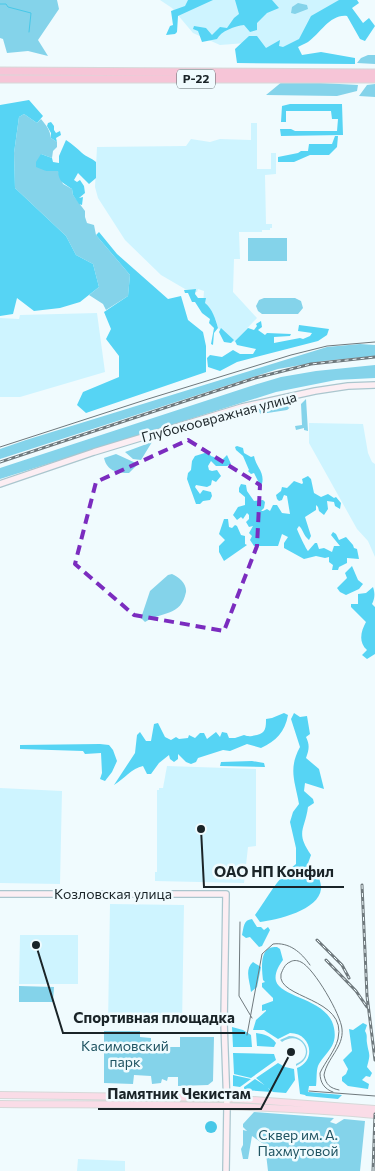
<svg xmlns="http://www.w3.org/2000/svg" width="375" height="1171" font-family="Commissioner,sans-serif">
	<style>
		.built { fill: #cef4ff }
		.green { fill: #84d3ea }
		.forest { fill: #56d4f4 }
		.water { fill: #48c8e8 }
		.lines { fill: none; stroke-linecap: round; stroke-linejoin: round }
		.stream { stroke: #48c8e8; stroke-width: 1 }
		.secondary-casing { stroke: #abc6ce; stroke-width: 8 }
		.primary-casing { stroke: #d6d8d8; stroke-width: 8 }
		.highway-casing { stroke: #d6d8d8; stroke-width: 9 }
		.secondary { stroke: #fceef3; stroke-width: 5.5 }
		.primary { stroke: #fadce7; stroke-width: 6 }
		.highway { stroke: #f6c5d7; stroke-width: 7 }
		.tram { stroke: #6f797d; stroke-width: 1 }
		.rail-casing { stroke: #6f797d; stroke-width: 3 }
		.rail { stroke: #f0fbfe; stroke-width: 1; stroke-dasharray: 4; stroke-linecap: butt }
		.marked { fill: none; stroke: #7b2cbf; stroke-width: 4; stroke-dasharray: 10 6; stroke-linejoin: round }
		.labels { text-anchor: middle; stroke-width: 5; stroke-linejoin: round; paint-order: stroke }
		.shield { fill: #f0fbfe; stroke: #5a6468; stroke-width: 1 }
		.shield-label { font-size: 12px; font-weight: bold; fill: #1a2428 }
		.street-label { font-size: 14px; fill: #1a2428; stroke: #f0fbfe }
		.park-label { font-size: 14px; fill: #205462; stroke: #f0fbfe }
		.leader { fill: none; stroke: #1a2428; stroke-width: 2 }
		.callout-dot { fill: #1a2428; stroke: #f0fbfe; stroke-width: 2 }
		.callout-label { font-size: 15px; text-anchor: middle; font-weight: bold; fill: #1a2428; stroke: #f0fbfe; stroke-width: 5; stroke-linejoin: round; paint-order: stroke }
	</style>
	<rect width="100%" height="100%" fill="#f0fbfe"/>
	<path class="built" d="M160,0H346L285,57L266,49L246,43L220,45L193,33L172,8Z
		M251,123H257V169H271V153H276V174L265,175L266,224H272V228H270V230H262V232H239L240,259H234L233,292L257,318L234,342L218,328L216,320L203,305L204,291L198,289L197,292H195V289H185L161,275L125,240L98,198L95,187L97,147L186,146L191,139L210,142L220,139L251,140Z
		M97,313L105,372L20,397H0V318L19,319L20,315Z
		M309,423L363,424L368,453L372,462L375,464V557L368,541L357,529L309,443Z
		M167,766L256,769V846L248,847L244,883L155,881V872H157V790H159V788H163Z
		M0,788L62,791L60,884L0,883Z
		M110,904L184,905L182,1025L108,1024Z
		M20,935H78V984H19Z
		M78,1159L125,1161V1171H77Z"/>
	<path class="green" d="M0,0H57L59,9L38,40L48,56L28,51L7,53L3,39L0,38Z
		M298,3L307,5L308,9L295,14L291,13L292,7Z
		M368,55H375V64L357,63L361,58Z
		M283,81L358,85L357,91L337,96L266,95Z
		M375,84V97L359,96L367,85Z
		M24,114L37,123L41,119C46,125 50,130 51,138L57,142V147L53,151L52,158L41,154L46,171H58L63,184L72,189L73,195L85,211V217L87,223L94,225L96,235L130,275L128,296L106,310L103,304L89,295L99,287L93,264L76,255L66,236L15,188L14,153L19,117Z
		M248,238H287V261H248Z
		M264,298H295L301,301L303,308L298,314H262L258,311L256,306L259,300Z
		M360,344L375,345V356L323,361L278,369L0,459V449L26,440L327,347Z
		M375,365V378L336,380L276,392L0,479V468L251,386L281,377L316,371Z
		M306,399L308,431L304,430V428L296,430L295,426L302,425L301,404Z
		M293,400V405L287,410L261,414L256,410Z
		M152,442L141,460L133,459L125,452Z
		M116,454L138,464L129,473C117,473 107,471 104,458Z
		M172,574C179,577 187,584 186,592C181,617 162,611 145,622L141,618L150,591L168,575Z
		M19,986L54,987L53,1002H19Z
		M104,1031H140V1037L151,1038V1047H180V1037H214L213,1081L208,1085L178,1086V1077H168L167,1081L162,1079L161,1083L152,1084L151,1076L134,1075L133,1084L104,1083Z
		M289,1036C308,1036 315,1058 296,1066V1064C317,1056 301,1028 282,1042L280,1040Z
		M254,1112L334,1118L330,1122L336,1124L344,1119L365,1121L360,1171H268L265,1145L252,1136L248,1159H243L241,1149L243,1145V1130L247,1131L243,1127V1124Z"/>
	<path class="forest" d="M188,0H213L178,16L177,32L175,34L166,35L170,26L173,25L171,11L185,6Z
		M235,0H272L279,8L267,13L257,23V30L250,32L244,25C235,26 221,31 217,39L202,42L198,31L193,29L194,26L206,28L212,35L220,27L227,28L234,18L239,14Z
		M339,0H357L359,3L352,8L363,23L369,18L375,26L365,41L360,39L347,16C330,14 321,33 308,42C305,44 301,45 298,47L302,55L321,52L355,58V64L237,63L235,49L249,36H257L266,48L280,40L279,46L283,47L299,39L311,16Z
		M29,100L43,116L37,123L24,114L19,117L14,153L15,188L66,236L76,255L93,264L99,287L80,302L60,308L34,311L17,298L13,314L0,316V105Z
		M290,104H342L343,135L281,136L280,129H291L295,131H337L338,119H332L331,111H286V122H281L282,106Z
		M51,122L54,126V130L56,133L60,131L61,135L56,138L57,142L51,138V133L47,126L48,123Z
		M335,136H338L337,147L329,155H310L294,162H278V157L298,153L301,151H308L309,144H332Z
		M66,140C72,144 77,148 82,153C86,157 92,158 96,162V178L89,184L78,173L74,180L77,182L80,180L84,186L85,193L79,198L83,197L82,205L79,204L73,195L72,189C64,183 59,183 58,171H46L36,167V162L41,154L52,158L53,162L59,163V156Z
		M99,232L117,254L168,299L181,296L188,320L203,332L206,346V372L86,413L77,405L83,392L119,377V356L106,339L111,329L104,312L128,296L130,275L96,235Z
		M196,289L195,294L198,298H206L205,303C212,308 216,320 218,328L214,333L213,345L211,344L214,328L209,323L210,319L202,313L195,302H192L188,293H185L184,290Z
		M261,321L262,327L258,330L265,335L267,333L291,334L290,336L274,337V343L300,338L303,339L310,336L312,333L298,331L299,325L329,329L327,335L318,341L237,362L220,371L208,367L207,358L210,355L222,357L233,350L240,354H253L256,349L237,345L235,341L248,328L254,330L257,326L256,324Z
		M221,328L234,340L231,343L224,342L219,332Z
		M237,446L243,448L244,453L251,457L254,456C256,467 265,472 262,484L259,483L254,473L251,474L248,471L249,470L243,456L236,450L235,447Z
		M208,452L211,456L222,460L227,455L231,464L227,466H216L211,461L208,466L209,470L212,471L217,470L221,476L216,482L212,480L211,485L207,487L196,485L195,487L200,494L203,490L211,492L212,496L210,500L203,501L200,504H196L187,479L188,473L191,470L192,461L195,456Z
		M308,476L311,479L314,493L321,497L328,494L334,498L336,497L341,503L340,509L335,506L334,502L327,501L328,509L324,515L319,511L318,507L316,505V510L305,517L311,536L309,540C303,535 303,529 299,526L297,529C298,532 306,549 308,551L315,543H317L319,549L324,548L332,552L334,546H340L331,535L333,532L336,534L339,540L346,537L353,545L354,548L357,549L359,559L347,558V563L339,567L338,570H332L333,565L329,562V557L325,558L316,556L304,559L284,548V543L288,537L282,534L278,546H254L250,540L252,536L249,533L253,526L249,527L246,522L249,519V515L247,513L243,519L241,517L237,520L233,515L238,507L245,505V497L239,492V488L241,484L246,485L247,491L254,501L263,500L265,502L264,508L261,511H263L267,509L270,511L273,505H277L282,513L290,514L287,496L284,495L282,500L279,501L277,499L276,495L281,491L282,487L287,488L294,481L302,484L303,483L302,479Z
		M224,519H228L229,527L232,528L235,525L237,526L241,535L245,536V544L247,545L224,561L219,552V546L225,540L219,534Z
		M352,566L358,580L363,584L359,589L346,595L340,592L337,588L347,578L345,573Z
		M373,587C375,593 375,598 372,604L375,607V654L367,659L362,655L367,650C358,642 361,631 366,622L351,607V604H358V594L366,593Z
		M284,713L288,715C285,732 276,741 261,748L247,744L230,751L223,750L198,758L196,762L191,764L186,762L178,754V759L174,762L170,759L169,755L159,763L151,774H147L143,766C132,768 124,779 114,785L135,753L137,735L140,732L146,741H151L154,724L158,723L165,737L171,740L176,737L179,739L188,738L189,735L195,738L200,733H204L207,739L216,732L220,737L222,732L227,733L229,738H235L244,735C249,737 251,736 257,735C266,733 266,727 266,719L272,718Z
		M294,713L300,717L307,716L310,734L306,737C310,745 309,750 306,758L319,769L324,789L305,783L304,791L313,799L314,803L308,807C305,830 295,832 311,855L307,866L315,867C317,871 322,885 321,889C319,910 277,920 260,922L255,915C268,897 277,878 296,864V848L290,822L293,812L299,804C295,781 288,769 300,747L291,719Z
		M100,744L109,745L113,750L117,761L112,772L105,781L100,779L102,773L101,753L85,754L83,751L20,749V745Z
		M252,761L264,763L265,767L220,766L221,762Z
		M252,919L257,927H261L264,930L268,927L270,930L262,946L259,947L250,937L246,938L242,935C244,927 243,920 252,919Z
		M277,947L280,949L283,960C279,965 274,974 276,981C281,998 329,999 334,1028C338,1047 325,1052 318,1066C316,1072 317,1080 316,1086H309L308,1092L342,1095L338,1099L306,1096L305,1095L300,1094L297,1068C317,1060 311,1033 290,1033L278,1039L264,1030H253L256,1020L266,1011V1010L262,1011V1005L273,1001V998L262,987V983L265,982L263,980C262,972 260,954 268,949C271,947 274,947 277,947Z
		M253,962L261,967L257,987L251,992C250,981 244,970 253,962Z
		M363,1023L367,1025L365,1031C368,1036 366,1038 367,1043C369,1056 371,1052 367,1067L372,1073L370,1077L366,1076L362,1080L369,1084L368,1089L348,1086L342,1081V1077L346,1074L348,1069L343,1060L352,1051L349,1029L353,1030Z
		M232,1027L243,1030L251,1035L252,1047H233Z
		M256,1033C264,1034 271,1036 276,1043L274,1047L257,1046Z
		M233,1053L274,1054L276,1060L251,1078L234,1074Z
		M278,1063L285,1067L294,1069L295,1080L286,1093L273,1092L256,1078Z
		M233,1075L251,1079L240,1087L233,1086Z
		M255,1079L266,1086L272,1092L244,1090V1087Z"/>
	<path class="water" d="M205 1127a6 6 0 1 1 12 0a6 6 0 1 1-12 0Z"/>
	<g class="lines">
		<path class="stream" d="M0,4H6L8,7L31,13L29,32"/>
		<g class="secondary-casing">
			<path id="secondary" d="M0,484L94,452L242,407L315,391L348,386L375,385
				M0,894H226L224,1022L227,1107L226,1171"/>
		</g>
		<g class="primary-casing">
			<path id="primary" d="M0,1095L226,1098L375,1109
				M0,1104C125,1105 251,1103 375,1115"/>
		</g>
		<g class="highway-casing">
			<path id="highway" d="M0,71L375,73
				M0,79H375"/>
		</g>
		<use href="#secondary" class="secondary"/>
		<use href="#primary" class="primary"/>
		<use href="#highway" class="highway"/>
		<path class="tram" d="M0,447L148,399L291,355L327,346L375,342
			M240,922L239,996L252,1018
			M247,1035L262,954L273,944C289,942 301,952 310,965
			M309,1091L375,1096
			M333,1092C324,1089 320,1082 320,1073C325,1062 335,1051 338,1039C348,997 276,999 281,974C283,969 285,964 290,962C293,960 297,960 301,962C314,968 341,1015 342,1029C344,1047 327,1058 324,1075C326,1085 330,1088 339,1090"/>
		<g class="rail-casing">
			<path id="rail" d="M0,462L255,378L311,364L375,357
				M362,885L367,996L375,1060
				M317,940L342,965L349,978
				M326,960L356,991L367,1007
				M373,1171L375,1114"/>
		</g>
		<use href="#rail" class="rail"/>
	</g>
	<path class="marked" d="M188,440L260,485L257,546L224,631L134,615L75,564L96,482Z"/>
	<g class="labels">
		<rect class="shield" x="177" y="69.5" width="38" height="19" rx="4"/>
		<g class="shield-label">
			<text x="196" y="83">Р-22</text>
		</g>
		<g class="street-label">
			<text transform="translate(219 417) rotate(-15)" y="5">Глубокоовражная улица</text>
			<text x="113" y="899">Козловская улица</text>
		</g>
		<g class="park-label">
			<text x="125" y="1051">Касимовский<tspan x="125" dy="16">парк</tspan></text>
			<text x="298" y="1140">Сквер им. А.<tspan x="298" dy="16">Пахмутовой</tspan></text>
		</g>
	</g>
	<path class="leader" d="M201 829L204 887H344M36 945L63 1033H245M291 1052L261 1109H98"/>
	<g class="callout-dot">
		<circle cx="201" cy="829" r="5"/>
		<circle cx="36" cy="945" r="5"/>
		<circle cx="291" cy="1052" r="5"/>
	</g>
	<g class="callout-label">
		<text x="274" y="877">ОАО НП Конфил</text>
		<text x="154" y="1023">Спортивная площадка</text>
		<text x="179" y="1099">Памятник Чекистам</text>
	</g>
</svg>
